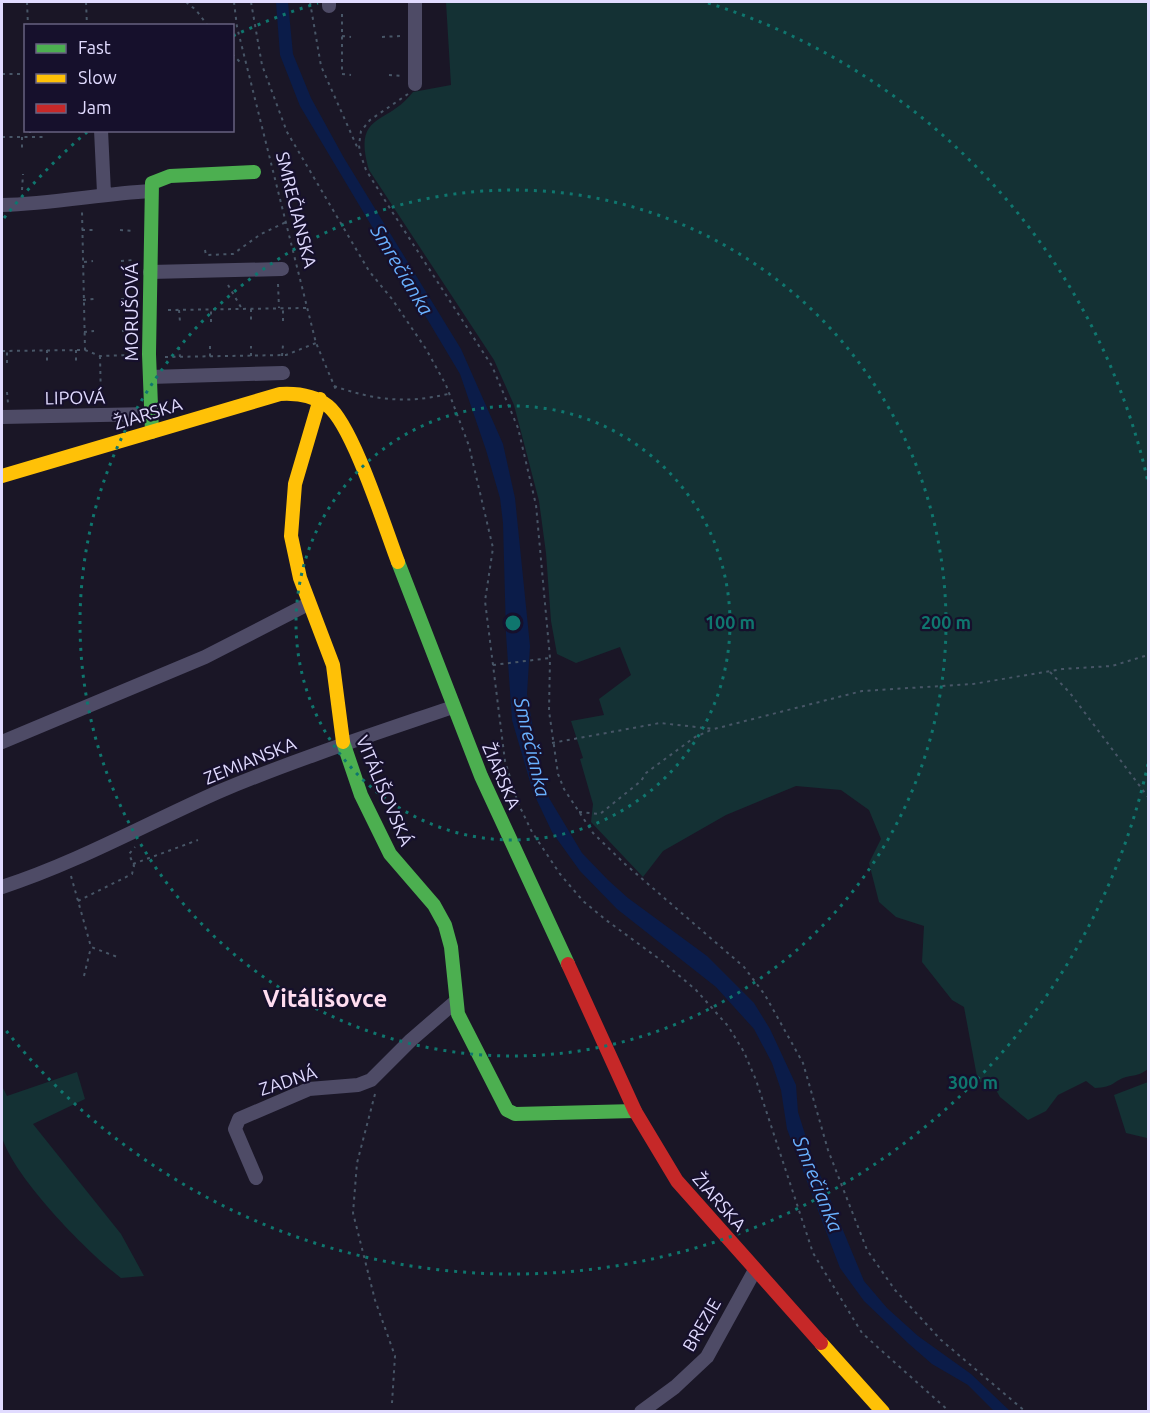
<svg xmlns="http://www.w3.org/2000/svg" width="1150" height="1413" font-family="Ubuntu,sans-serif">
	<style>
		.green { fill: #143134 }
		.water { fill: #0b1c49 }
		.lines { fill: none; stroke-linecap: round; stroke-linejoin: round }
		.path { stroke: #485667; stroke-width: 2; stroke-dasharray: 3 4.5; stroke-linecap: butt }
		.street { stroke: #4e4b66; stroke-width: 14 }
		.fast { stroke: #4caf50; stroke-width: 14 }
		.slow { stroke: #ffc107; stroke-width: 14 }
		.jam { stroke: #c62828; stroke-width: 14 }
		.ring { fill: none; stroke: #0f766e; stroke-width: 3; stroke-dasharray: 3 6 }
		.labels { text-anchor: middle; stroke-width: 4.5; stroke-linejoin: round; paint-order: stroke }
		.street-label { font-size: 18px; fill: #e1dbff; stroke: #16102c }
		.water-label { font-size: 20px; font-style: italic; fill: #69b1ff; stroke: #16102c }
		.district-label { font-size: 24px; font-weight: bold; fill: #ffddf0; stroke: #16102c }
		.centre { fill: #0f766e; stroke: #16102c; stroke-width: 3 }
		.ring-label { font-size: 18px; text-anchor: middle; font-weight: bold; fill: #0f766e; stroke: #16102c; stroke-width: 4.5; stroke-linejoin: round; paint-order: stroke }
	</style>
	<rect width="100%" height="100%" fill="#1a1626"/>
	<path class="green" d="M446,2H1148V1069C1140,1075 1136,1075 1126,1077C1113,1081 1115,1087 1095,1088L1086,1081L1058,1095L1046,1111L1028,1120L1000,1097L992,1083L978,1082L964,1007L952,1000L922,962L924,926L896,917L879,902L869,863L881,839L869,810L841,790L796,786L726,815L663,851L643,877L591,822L593,804L580,759L583,758L571,721L604,715L599,699L631,675L620,647L576,663L557,654L551,621L546,553L539,501L514,405L494,360L369,170C352,112 387,126 413,92L451,85Z
		M77,1072L85,1099L33,1124L121,1234L144,1276L121,1278C87,1252 14,1178 2,1137C0,1123 1,1101 2,1086L7,1096Z
		M1148,1082V1142L1147,1138L1126,1133L1114,1095Z"/>
	<path class="water" d="M276,2H288L293,54L311,98L344,158L461,349L503,444L515,498L530,646L527,694L541,774L549,798L582,853L608,880L628,898L707,956L754,1003L770,1029L796,1085L798,1112L811,1153L864,1281L887,1308L918,1336L971,1374L1010,1411H994L968,1385L932,1364L909,1344L864,1301L840,1268L787,1129L781,1090L772,1063L754,1029L716,987L617,909L580,871L552,832L533,792L512,720L506,634L503,523L500,498L486,450L460,374L300,106L280,55Z"/>
	<g class="lines">
		<path class="path" d="M27,2L28,26
			M86,2L87,26
			M186,2L196,10L208,26
			M234,2L237,27L316,343L336,390
			M251,2L262,65L287,132L369,271L392,299L426,349L446,385L469,446L493,548L485,601L505,761L518,803L532,832L560,874L583,901L606,920L662,961L696,990L728,1026L744,1052L756,1080L813,1253L862,1333L950,1412
			M310,2L321,66L358,149
			M342,14V74L351,75
			M342,36L351,37
			M382,37L400,36
			M232,54L241,63
			M2,74H26
			M389,75L402,76
			M408,94L370,120L361,131L359,145L360,153L366,170L391,210L492,366L518,428L536,505L550,658L549,711L558,774L564,789L593,833L625,864L744,967L765,995L803,1063L828,1150L867,1250L895,1290L941,1340L1026,1412
			M30,130V137
			M2,137H43
			M22,137V148
			M22,190L23,174
			M82,230H93
			M120,230L135,231
			M205,250L206,255L233,254L261,234L286,222
			M121,261L133,260
			M84,262L93,261
			M278,284L279,308
			M228,285L242,309
			M121,299H133
			M83,300L94,299
			M251,309V321
			M168,310L306,308
			M179,310L180,322
			M283,321V309
			M211,322V310
			M122,331L134,330
			M84,332L94,331
			M210,346V357
			M179,347L180,357
			M47,350V362
			M76,350V362
			M85,350L100,356L132,355
			M2,351L85,350L82,211
			M100,356L101,401
			M251,356V346
			M282,356L283,345
			M165,357L286,355L316,343
			M7,363V351
			M334,386C374,400 406,404 448,394
			M7,392L8,403
			M48,392V401
			M79,392V402
			M493,665L550,658
			M1050,672L1070,693L1148,797
			M552,743L660,723L714,729L862,691L973,684L1062,669L1112,666L1148,655
			M579,812L600,814L641,781L646,773L695,737L711,730
			M133,864L198,840
			M71,876L91,947L120,958
			M78,901L132,874L134,866L129,854L135,847
			M84,976L91,947
			M375,1094L357,1163L353,1213L375,1300L395,1356L392,1403"/>
		<path class="street" d="M329,2V6
			M415,2V84
			M101,130L104,193
			M2,205C52,204 100,194 150,191
			M150,272L282,269
			M150,377L283,373
			M2,417L150,414
			M2,742L205,657L308,604
			M2,887C76,863 146,824 218,792C294,760 374,734 453,707
			M256,1178L235,1129L239,1119L309,1089L358,1085L371,1080L411,1040L455,1002
			M641,1412L675,1387L707,1357L755,1270"/>
		<path class="fast" d="M152,432L149,354L152,183L170,176L254,172
			M398,562L481,776L568,964
			M343,742L361,795L390,854L434,905L445,925L451,947L458,1014L507,1110L515,1114L635,1111"/>
		<path class="slow" d="M320,399L295,484L291,536L300,578L333,665L343,742
			M2,476L280,394C297,393 314,395 328,406C353,426 385,528 398,562
			M821,1343L883,1412"/>
		<path class="jam" d="M568,964L635,1111L677,1181L821,1343"/>
	</g>
	<g class="ring">
		<circle cx="513" cy="623" r="217"/>
		<circle cx="513" cy="623" r="433"/>
		<path d="M1148 764A650 650 0 0 1 4 1028M4 218A650 650 0 0 1 87 132M233 36A650 650 0 0 1 318 3M708 3A650 650 0 0 1 1148 482"/>
	</g>
	<g class="labels">
		<g class="street-label">
			<text transform="translate(296 210) rotate(76)" y="6">SMREČIANSKA</text>
			<text transform="translate(132 312) rotate(-90)" y="6">MORUŠOVÁ</text>
			<text transform="translate(75 398) rotate(-1)" y="6">LIPOVÁ</text>
			<text transform="translate(148 414) rotate(-17)" y="6">ŽIARSKA</text>
			<text transform="translate(250 761) rotate(-22)" y="6">ZEMIANSKA</text>
			<text transform="translate(501 776) rotate(67)" y="6">ŽIARSKA</text>
			<text transform="translate(384 791) rotate(67)" y="6">VITÁLIŠOVSKÁ</text>
			<text transform="translate(288 1081) rotate(-18)" y="6">ZADNÁ</text>
			<text transform="translate(719 1202) rotate(49)" y="6">ŽIARSKA</text>
			<text transform="translate(702 1325) rotate(-60)" y="6">BREZIE</text>
		</g>
		<g class="water-label">
			<text transform="translate(402 270) rotate(59)" y="7">Smrečianka</text>
			<text transform="translate(532 747) rotate(77)" y="7">Smrečianka</text>
			<text transform="translate(818 1184) rotate(68)" y="7">Smrečianka</text>
		</g>
		<g class="district-label">
			<text x="325" y="1007">Vitálišovce</text>
		</g>
	</g>
	<circle cx="513" cy="623" r="9" class="centre"/>
	<g class="ring-label">
		<text x="730" y="629">100 m</text>
		<text x="946" y="629">200 m</text>
		<text x="973" y="1089">300 m</text>
	</g>
	<rect width="1150" height="1413" fill="none" stroke="#e1dbff" stroke-width="6"/>
	<rect x="24" y="24" width="210" height="108" fill="#16102c" stroke="#676180" stroke-width="1.5"/>
	<rect x="36" y="44" width="30" height="9" fill="#4caf50" stroke="#676180" stroke-width="1.5"/>
	<text x="78" y="54" font-size="18" fill="#e1dbff">Fast</text>
	<rect x="36" y="74" width="30" height="9" fill="#ffc107" stroke="#676180" stroke-width="1.5"/>
	<text x="78" y="84" font-size="18" fill="#e1dbff">Slow</text>
	<rect x="36" y="104" width="30" height="9" fill="#c62828" stroke="#676180" stroke-width="1.5"/>
	<text x="78" y="114" font-size="18" fill="#e1dbff">Jam</text>
</svg>
